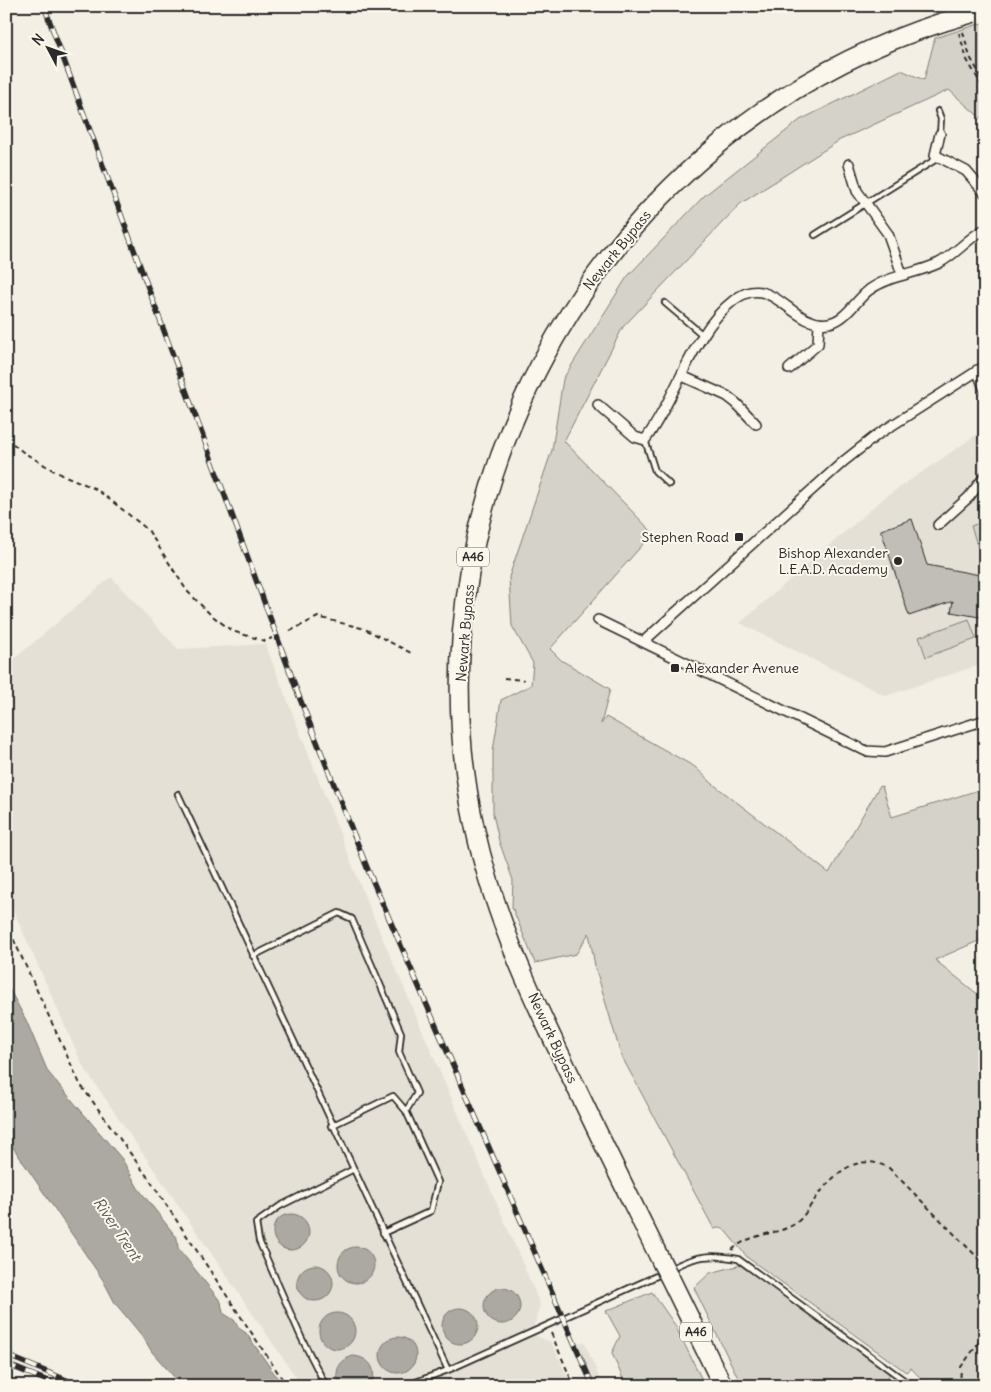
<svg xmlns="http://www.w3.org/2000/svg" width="991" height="1392" font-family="Delius,sans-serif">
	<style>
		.built { fill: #e4e0d6 }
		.green { fill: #d5d2c9; stroke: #807e7a }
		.water { fill: #aca9a2; stroke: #787772 }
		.building { fill: #c0beb6; stroke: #2b2b2b }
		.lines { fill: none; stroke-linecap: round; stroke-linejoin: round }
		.lane-casing { stroke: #2b2b2b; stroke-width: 8 }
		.street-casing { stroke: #2b2b2b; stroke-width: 12 }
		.highway-casing { stroke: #2b2b2b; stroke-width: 21 }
		.path { stroke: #2b2b2b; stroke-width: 2; stroke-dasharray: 5 4; stroke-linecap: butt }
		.lane { stroke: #fbf7ec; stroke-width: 4.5 }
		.street { stroke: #fbf7ec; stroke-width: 9 }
		.highway { stroke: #fbf7ec; stroke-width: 18 }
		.rail-casing { stroke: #2b2b2b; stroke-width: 5.5 }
		.rail { stroke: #fbf7ec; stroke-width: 4; stroke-dasharray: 11; stroke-linecap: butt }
		.highway-bridge-casing { stroke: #2b2b2b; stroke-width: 21; stroke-linecap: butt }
		.highway-bridge { stroke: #fbf7ec; stroke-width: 18 }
		.poi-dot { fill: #2b2b2b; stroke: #fbf7ec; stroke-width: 2 }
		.labels { text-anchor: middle; stroke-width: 4; stroke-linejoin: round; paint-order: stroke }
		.shield { fill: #fbf7ec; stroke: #696865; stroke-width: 1 }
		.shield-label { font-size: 12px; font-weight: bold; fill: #2b2b2b }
		.street-label { font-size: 14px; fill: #2b2b2b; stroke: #fbf7ec }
		.poi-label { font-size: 14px; fill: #2b2b2b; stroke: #fbf7ec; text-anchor: end }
		.water-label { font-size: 15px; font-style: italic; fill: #585755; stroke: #fbf7ec }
	</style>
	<rect width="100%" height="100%" fill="#f3efe4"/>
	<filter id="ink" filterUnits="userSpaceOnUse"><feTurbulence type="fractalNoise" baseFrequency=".02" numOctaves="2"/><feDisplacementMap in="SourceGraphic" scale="10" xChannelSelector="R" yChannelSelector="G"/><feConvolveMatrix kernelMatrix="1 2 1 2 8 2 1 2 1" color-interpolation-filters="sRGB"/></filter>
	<g filter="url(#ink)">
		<path class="built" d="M985,377V416L974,383Z
			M985,429V663L886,696L740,623L884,498Z
			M111,577L178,649L265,644L367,902L540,1304L534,1326L537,1336L551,1342L572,1386H302L83,1066L6,894V666Z
			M584,1341L603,1386H592L574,1346Z"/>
		<path class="green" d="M985,22V122L949,90L840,140L740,204L623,327L564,441L653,533L550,649L561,660L610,689L601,724L606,717L695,767L713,784L829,873L879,787L882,786L892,817L985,788V938L935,960L985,1000V1386H928L911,1368L906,1372L748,1258L722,1227L714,1229L621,1055L595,966L589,933L576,954L535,963L512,907L513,880L499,841L493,814V751L501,700L531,685L533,663L512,626L509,577L552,450L563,379L627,277L704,196L800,120L901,70L924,80L935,38Z
			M985,521V556L981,557L971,526Z
			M969,619L976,639L926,657L919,637Z
			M741,1265L890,1374L880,1386H742L694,1288L710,1273Z
			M652,1292L675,1325L705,1386H626L612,1353L620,1336L606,1311Z"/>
		<path class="water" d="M6,983L26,1020L48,1072L122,1159L138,1188L177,1238L178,1248L221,1302L223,1313L234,1320L240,1329L246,1333L283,1386H182L152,1352L143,1337L115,1303L103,1280L6,1137Z
			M273 1232a18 18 0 1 1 36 0a18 18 0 1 1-36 0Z
			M338 1265a18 18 0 1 1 36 0a18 18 0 1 1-36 0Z
			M297 1283a18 18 0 1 1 36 0a18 18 0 1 1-36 0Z
			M484 1306a18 18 0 1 1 36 0a18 18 0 1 1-36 0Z
			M442 1326a18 18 0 1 1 36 0a18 18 0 1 1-36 0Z
			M319 1331a18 18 0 1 1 36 0a18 18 0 1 1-36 0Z
			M380 1355a18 18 0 1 1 36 0a18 18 0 1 1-36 0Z
			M353,1356C370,1357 379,1371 370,1386H341C332,1373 339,1360 353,1356Z"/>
		<path class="building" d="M912,519L927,565L985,576V618L951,612L953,601L909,616L881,530Z"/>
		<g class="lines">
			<g class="lane-casing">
				<path id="lane" d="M938,111L941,119L940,134
					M815,235L938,158
					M665,303L704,336
					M645,440L655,471L669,484
					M178,794L448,1370
					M253,956L339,913L352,919L401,1033L399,1052L417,1093L406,1111L438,1182L431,1211L383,1233
					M331,1126L393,1096L406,1111
					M670,1269C696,1255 710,1254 738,1259L912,1386
					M326,1386L301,1337L259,1241L256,1223L280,1206L352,1170
					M405,1386L448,1370L663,1273"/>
			</g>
			<g class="street-casing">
				<path id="street" d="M940,134L935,155L966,171L985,193
					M849,164L857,191L888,234L902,274
					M789,369L818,344L819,323
					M977,370L985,390
					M682,376L727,396L736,403L756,424
					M598,405L635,437L645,440C676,399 693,331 734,300C773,270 791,329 829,323C846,320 856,300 869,290C890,275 916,274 939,263C956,254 968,238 985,229
					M938,525L969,497L985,476
					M598,620L866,751L885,752L985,720
					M643,642L844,461L877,435L985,366"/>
			</g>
			<g class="highway-casing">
				<path id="highway" d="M662,1263C633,1204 604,1146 576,1087C535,1004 495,920 475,829C400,486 609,128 943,22
					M670,1278L723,1386"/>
			</g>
			<path class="path" d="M963,32L970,57L985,83
				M959,33L967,60L985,91
				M6,438L23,452L56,472L96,489L118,506L148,530L187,591L210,614L232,631L265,641L272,638
				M290,631L318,617L365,629L413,654
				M504,678L524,680
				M6,923L80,1084L149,1179L287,1386
				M732,1250C753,1231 778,1236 796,1223C803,1218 808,1209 813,1202C831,1177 855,1150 889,1168L985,1265
				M551,1333L574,1386
				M960,1386L961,1367L985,1334"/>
			<use href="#lane" class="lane"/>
			<use href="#street" class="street"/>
			<use href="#highway" class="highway"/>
			<g class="rail-casing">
				<path id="rail" d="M44,6L300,699L368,870L593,1386
					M6,1355L81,1386
					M6,1364L60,1386"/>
			</g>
			<use href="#rail" class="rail"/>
			<g class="highway-bridge-casing">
				<path id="highway-bridge" d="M943,22L973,13
					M662,1263L670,1278"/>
			</g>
			<use href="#highway-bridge" class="highway-bridge"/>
		</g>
	</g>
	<g class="poi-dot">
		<rect x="734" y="532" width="10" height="10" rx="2.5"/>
		<circle cx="898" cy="561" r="5"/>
		<rect x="670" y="663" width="10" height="10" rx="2.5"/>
	</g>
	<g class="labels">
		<g class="shield">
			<rect x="457" y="547.5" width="32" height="19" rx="4"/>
			<rect x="680" y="1322.5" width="32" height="19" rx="4"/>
		</g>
		<g class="shield-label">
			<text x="473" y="561">A46</text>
			<text x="696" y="1336">A46</text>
		</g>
		<g class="street-label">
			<text transform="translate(617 250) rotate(-51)" y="5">Newark Bypass</text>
			<text transform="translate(465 633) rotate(-85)" y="5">Newark Bypass</text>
			<text transform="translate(553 1038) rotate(65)" y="5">Newark Bypass</text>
		</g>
		<g class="poi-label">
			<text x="729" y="542">Stephen Road</text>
			<text x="888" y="558">Bishop Alexander<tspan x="888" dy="16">L.E.A.D. Academy</tspan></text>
			<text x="685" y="673" text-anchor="start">Alexander Avenue</text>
		</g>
		<g class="water-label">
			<text transform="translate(117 1229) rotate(56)" y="5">River Trent</text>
		</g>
	</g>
	<rect width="991" height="1392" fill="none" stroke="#fbf7ec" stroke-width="25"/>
	<rect x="12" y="12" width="966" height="1367" fill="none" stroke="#2b2b2b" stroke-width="2" filter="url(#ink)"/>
	<g transform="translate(48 48) rotate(311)" stroke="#fbf7ec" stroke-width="4" paint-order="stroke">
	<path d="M0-4L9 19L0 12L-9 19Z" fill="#2b2b2b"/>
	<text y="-8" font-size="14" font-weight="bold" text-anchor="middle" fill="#2b2b2b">N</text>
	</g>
</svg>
